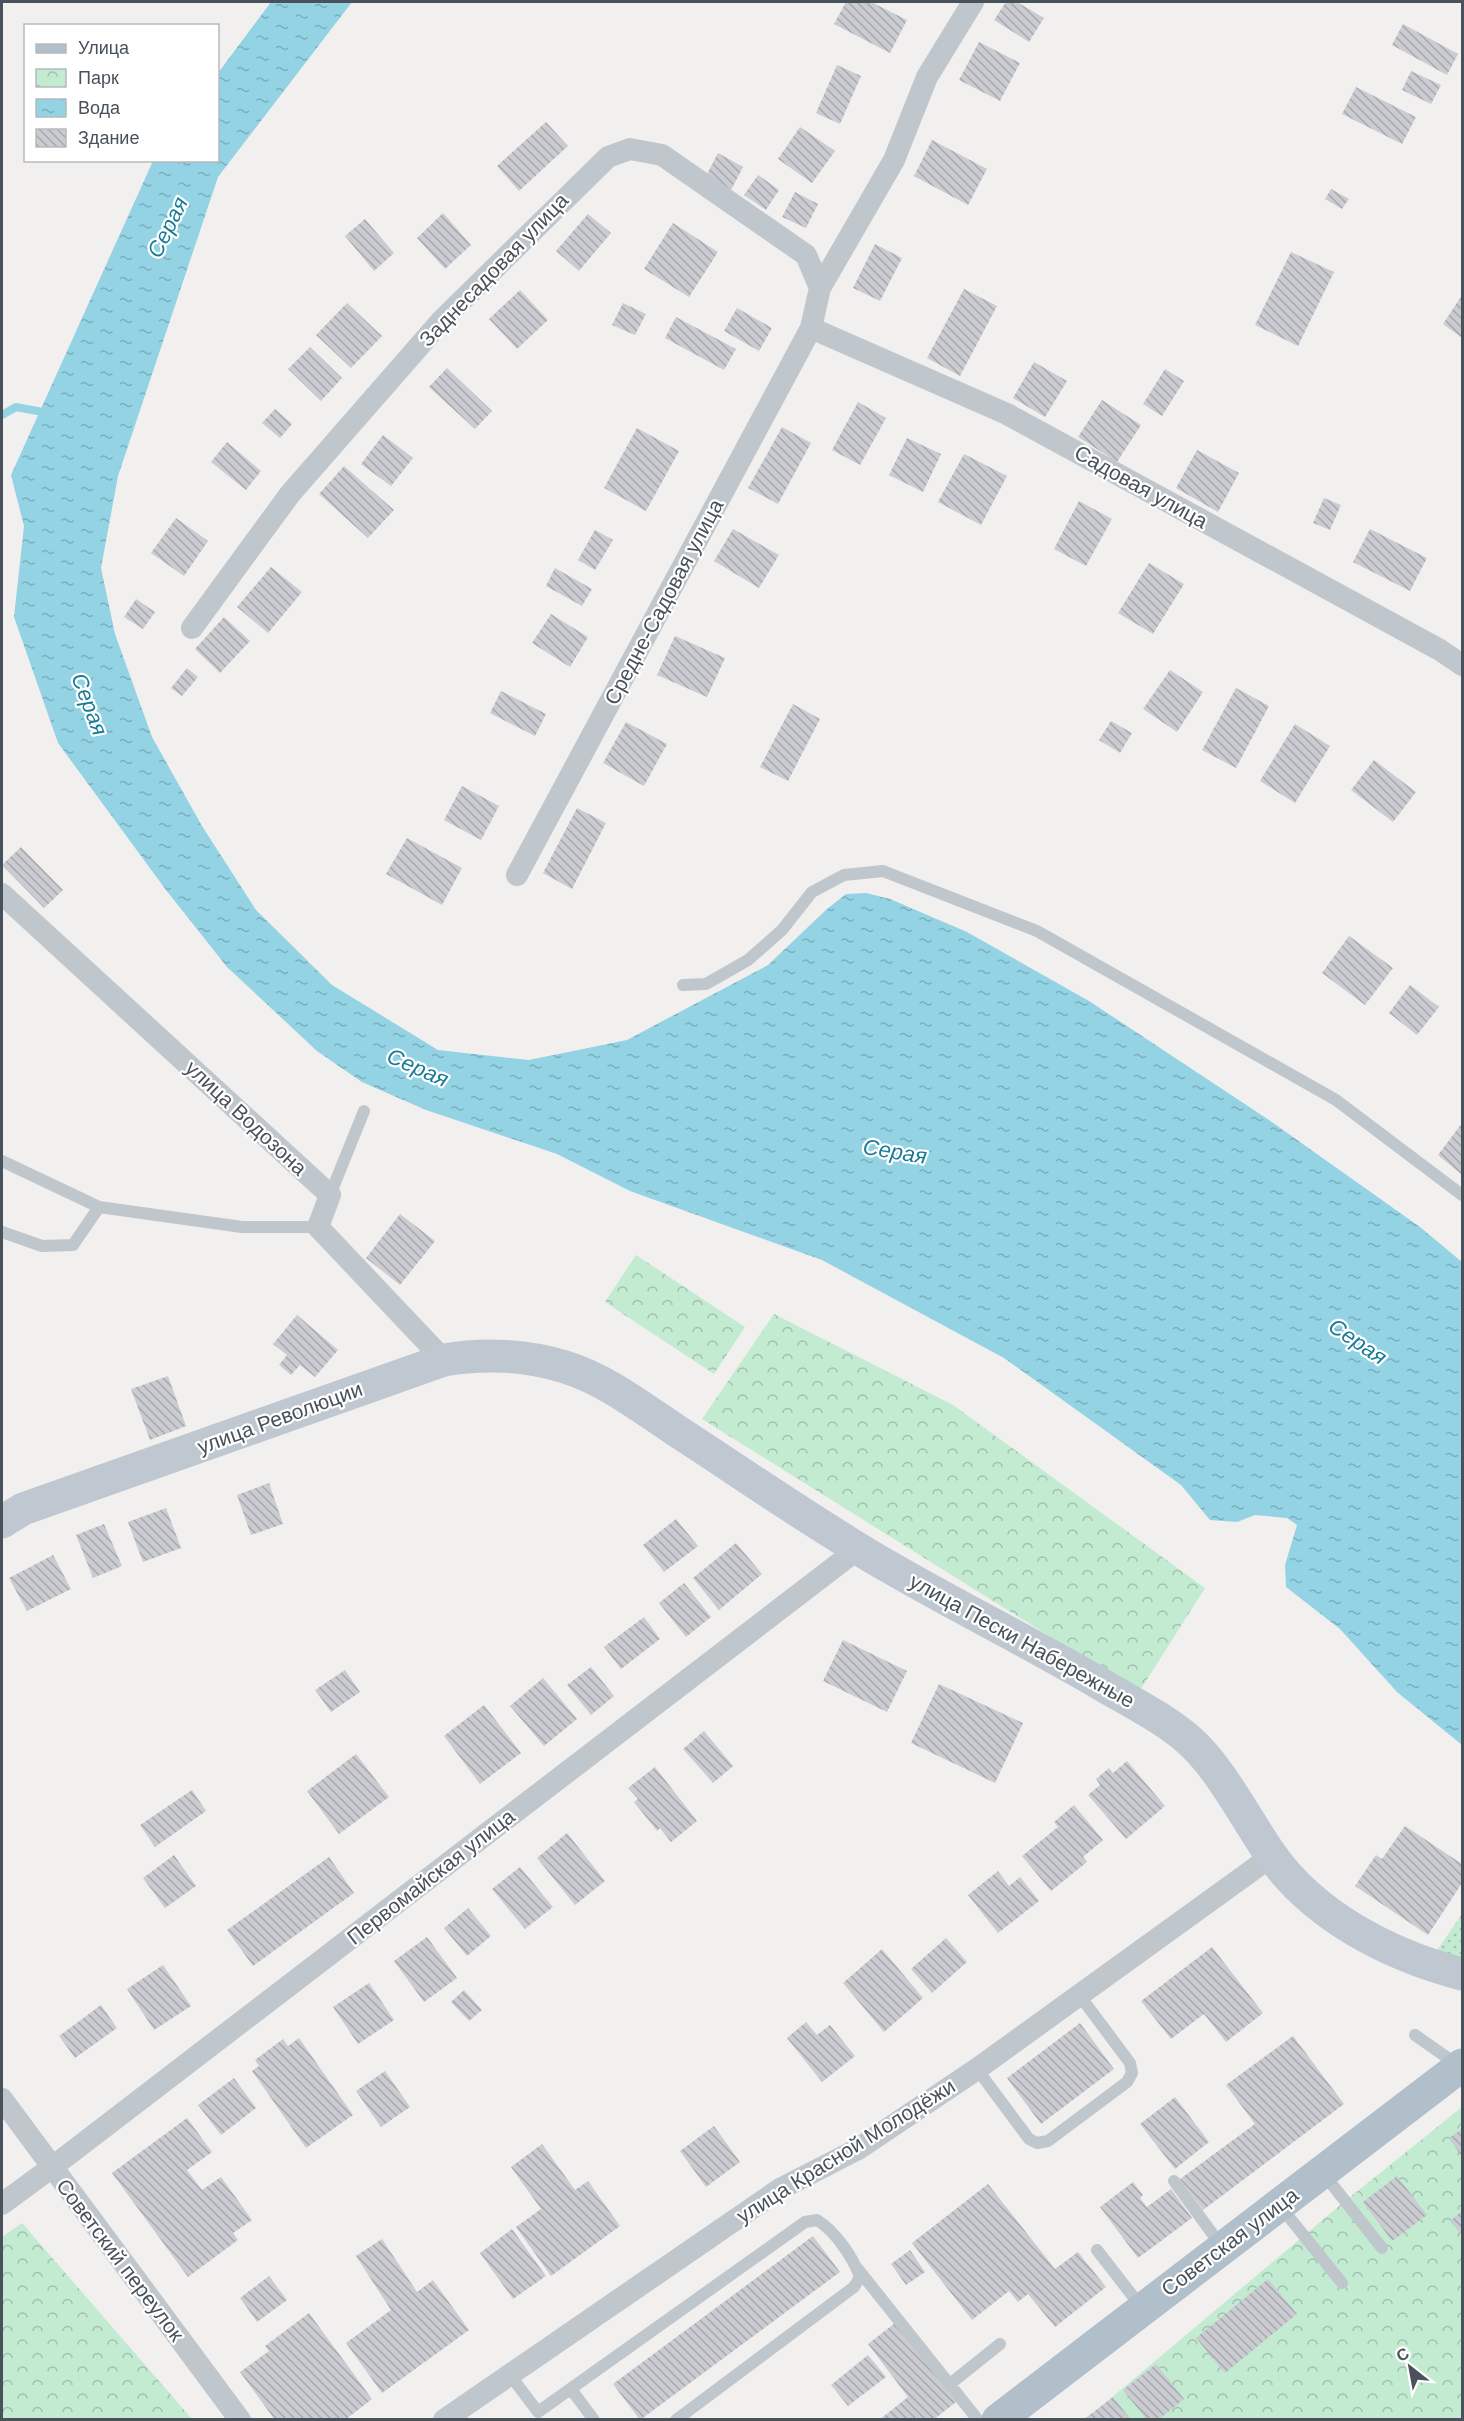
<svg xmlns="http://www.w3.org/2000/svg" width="1464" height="2421" font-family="Helvetica,sans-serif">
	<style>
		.grass { fill: url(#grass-dots) }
		.park { fill: url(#park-crowns) }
		.water { fill: url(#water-ripples) }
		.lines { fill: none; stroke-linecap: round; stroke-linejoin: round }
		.stream { stroke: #93d3e4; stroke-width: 8 }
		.building { fill: url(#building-back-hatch) }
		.service { stroke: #bfc7cd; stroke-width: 12 }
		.minor { stroke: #bfc7cd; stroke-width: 22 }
		.secondary { stroke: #bfc8d1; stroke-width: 33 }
		.primary { stroke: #b1bfcb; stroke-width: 33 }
		.labels { text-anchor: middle; stroke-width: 4.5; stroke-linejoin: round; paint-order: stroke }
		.street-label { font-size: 21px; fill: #49525b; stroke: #fff }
		.water-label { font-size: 22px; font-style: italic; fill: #197c96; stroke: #fff }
	</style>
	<defs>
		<pattern id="grass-dots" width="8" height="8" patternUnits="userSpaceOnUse" patternTransform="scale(1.5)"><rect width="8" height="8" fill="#c2ebd2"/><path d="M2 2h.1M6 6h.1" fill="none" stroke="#a0c1ad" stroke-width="1.8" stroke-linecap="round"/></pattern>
		<pattern id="park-crowns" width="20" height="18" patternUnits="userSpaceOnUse" patternTransform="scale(1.5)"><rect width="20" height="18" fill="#c2ebd2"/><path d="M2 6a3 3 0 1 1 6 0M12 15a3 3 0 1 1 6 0" fill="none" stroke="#a0c1ad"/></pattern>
		<pattern id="water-ripples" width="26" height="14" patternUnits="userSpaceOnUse" patternTransform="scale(1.5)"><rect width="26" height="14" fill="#93d3e4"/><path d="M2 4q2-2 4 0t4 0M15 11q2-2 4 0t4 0" fill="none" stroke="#7aaebc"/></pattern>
		<pattern id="building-back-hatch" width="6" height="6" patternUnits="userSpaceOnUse" patternTransform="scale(1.5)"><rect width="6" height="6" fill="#caccd1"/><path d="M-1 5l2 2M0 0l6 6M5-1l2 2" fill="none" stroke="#a6a8ad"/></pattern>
	</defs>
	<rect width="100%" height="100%" fill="#f2efef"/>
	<path class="grass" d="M1462,1914V1960L1436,1952Z"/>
	<path class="park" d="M636,1255L745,1327L714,1374L605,1302Z
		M774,1314L953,1405L1205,1588L1139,1692L702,1419Z
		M1462,2107V2419L1085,2420L1339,2206Z
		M22,2223L192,2419H2V2237Z"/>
	<path class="water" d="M271,2H352L218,177L118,476L101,568L115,634L152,737L202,826L256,910L332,985L438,1050L529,1060L627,1040L768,965L827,909L846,894L866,893L890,899L967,932L1089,1001L1269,1120L1420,1227L1462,1262V1745L1397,1692L1340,1629L1286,1587L1285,1565L1297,1525L1287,1518L1255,1515L1237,1522L1210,1520L1181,1485L1004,1358L822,1260L630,1191L557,1154L426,1110L362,1082L317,1051L227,967L166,890L58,743L14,617L24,526L11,475L153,161L218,160V73Z"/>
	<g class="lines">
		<path class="stream" d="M2,415L16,407L48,413"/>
	</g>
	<path class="building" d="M846,2H871L907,20L890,53L834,24Z
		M1006,2H1017L1044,18L1029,42L994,20Z
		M1403,24L1458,54L1447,75L1392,45Z
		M979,42L1020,63L1000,101L959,80Z
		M837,65L861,76L840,124L816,113Z
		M1411,71L1441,85L1431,104L1402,90Z
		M1356,87L1416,117L1402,144L1342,114Z
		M546,122L568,146L519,191L497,166Z
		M800,127L835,151L812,183L778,159Z
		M932,140L987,169L968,205L914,176Z
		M718,153L743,167L731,190L706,176Z
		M758,175L779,190L766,210L744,195Z
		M1331,189L1349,199L1342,209L1325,199Z
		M795,192L818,204L806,228L782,217Z
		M443,213L471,245L445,269L417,238Z
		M588,214L611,233L579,271L556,251Z
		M365,219L394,253L374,271L345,236Z
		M673,223L718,252L689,297L644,269Z
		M875,244L902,258L880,301L853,288Z
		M1291,252L1334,272L1298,346L1255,325Z
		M964,289L997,306L960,376L927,358Z
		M520,290L548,320L517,349L489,319Z
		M1462,295V338L1443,324Z
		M347,303L382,336L351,368L316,335Z
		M623,303L646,314L635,335L612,325Z
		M737,308L772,328L759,351L724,331Z
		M676,317L736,349L724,370L665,338Z
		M310,347L342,378L321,401L288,369Z
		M1034,362L1067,381L1045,417L1013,398Z
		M447,368L492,411L475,429L429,387Z
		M1165,369L1184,381L1162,416L1143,404Z
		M1102,400L1141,425L1117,462L1078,437Z
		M858,402L886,418L860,465L832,450Z
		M275,409L292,424L280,438L262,423Z
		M782,427L811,443L778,504L748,488Z
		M637,428L679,451L646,511L604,488Z
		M383,435L413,458L391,486L361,464Z
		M907,438L941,454L923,492L889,475Z
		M227,442L261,471L246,490L211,462Z
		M1197,450L1239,473L1218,512L1176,488Z
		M964,454L1007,476L981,525L938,502Z
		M344,466L394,510L368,538L319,494Z
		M1324,498L1341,505L1330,530L1313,523Z
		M1079,501L1112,519L1086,566L1054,549Z
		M176,518L208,541L184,576L151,553Z
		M733,529L779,555L759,588L714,561Z
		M1370,529L1427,558L1410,591L1353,562Z
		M595,530L613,540L595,570L578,560Z
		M1149,563L1184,584L1153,634L1118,613Z
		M271,567L302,592L268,633L237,607Z
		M555,568L592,589L582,606L546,586Z
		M136,599L155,612L143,629L124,617Z
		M551,614L588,637L570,667L532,643Z
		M224,617L250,641L220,673L195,649Z
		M675,636L725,658L707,697L657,675Z
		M187,668L198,677L182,696L171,688Z
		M1170,670L1203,692L1177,732L1143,709Z
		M1236,688L1269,706L1236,768L1202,750Z
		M501,691L546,714L535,736L490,713Z
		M793,704L820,719L788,781L760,767Z
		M1111,721L1132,733L1120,753L1099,740Z
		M626,722L667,744L644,786L603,763Z
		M1295,724L1330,746L1295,803L1260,781Z
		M1374,760L1416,792L1393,822L1351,790Z
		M462,786L499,806L481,840L444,820Z
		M577,808L606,823L572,889L543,873Z
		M407,838L462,868L442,905L386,874Z
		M21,847L63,890L44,908L2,865Z
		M1349,936L1393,968L1365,1005L1322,973Z
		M1410,985L1439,1007L1417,1035L1389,1013Z
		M1462,1123V1175L1438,1155Z
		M400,1214L435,1241L400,1285L366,1258Z
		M297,1315L338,1350L315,1377L300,1365L291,1375L279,1365L287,1355L273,1344Z
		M168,1376L186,1426L150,1440L131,1389Z
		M269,1483L283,1524L251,1535L237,1495Z
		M166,1508L181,1548L143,1562L128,1522Z
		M676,1519L698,1546L664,1572L643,1545Z
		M104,1524L122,1566L93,1578L76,1535Z
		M736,1543L762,1574L719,1610L693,1578Z
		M53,1555L71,1589L27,1611L9,1578Z
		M684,1583L711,1617L686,1637L659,1603Z
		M644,1617L660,1639L621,1669L604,1647Z
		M843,1640L907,1671L887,1712L823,1681Z
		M591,1667L614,1696L591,1715L567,1685Z
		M345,1670L360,1692L331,1712L315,1690Z
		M543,1678L577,1719L544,1746L510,1706Z
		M939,1684L1023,1723L995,1783L911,1743Z
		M484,1705L521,1753L480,1784L444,1736Z
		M704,1731L733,1766L713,1783L683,1749Z
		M356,1754L389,1797L339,1834L307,1791Z
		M1127,1761L1165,1806L1126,1839L1088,1795L1100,1785L1096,1779L1109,1768L1113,1773Z
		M655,1767L697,1821L671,1842L660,1828L657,1831L634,1802L638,1799L628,1788Z
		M192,1790L206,1811L155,1847L140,1825Z
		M1074,1805L1103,1840L1083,1857L1087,1862L1051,1891L1022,1856L1058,1827L1054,1822Z
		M1405,1826L1462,1864V1883L1428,1935L1355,1886L1376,1855L1382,1859Z
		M567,1833L605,1881L575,1905L537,1858Z
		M174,1855L196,1886L165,1908L143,1878Z
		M329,1857L354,1893L253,1966L227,1930Z
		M520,1867L553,1907L525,1929L492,1889Z
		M998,1871L1009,1886L1020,1877L1039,1901L998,1933L968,1895Z
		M468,1908L491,1936L467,1956L444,1928Z
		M427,1937L457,1978L424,2002L394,1961Z
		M946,1938L967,1962L932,1993L911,1969Z
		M1212,1947L1263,2013L1226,2042L1204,2014L1171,2039L1141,2001Z
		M882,1949L923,1998L884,2032L843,1983Z
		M163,1965L191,2006L154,2030L127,1989Z
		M369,1983L394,2020L358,2044L333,2007Z
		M464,1990L482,2010L469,2021L451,2002Z
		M101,2005L117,2028L75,2058L59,2036Z
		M806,2022L817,2035L830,2025L855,2056L822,2082L787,2038Z
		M1080,2023L1114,2069L1041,2124L1007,2078Z
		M1293,2036L1344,2104L1203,2210L1180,2179L1255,2124L1226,2085Z
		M299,2038L353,2115L306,2148L252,2071L259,2066L255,2060L283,2039L288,2046Z
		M385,2071L410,2107L381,2127L356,2091Z
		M234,2078L256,2108L221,2135L198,2105Z
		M1175,2097L1209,2142L1175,2169L1140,2124Z
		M187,2118L212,2152L187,2170L202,2190L221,2177L252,2220L233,2233L238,2240L188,2277L112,2173Z
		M714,2126L740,2162L706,2187L680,2151Z
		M1462,2129V2157L1449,2138Z
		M542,2144L575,2190L588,2181L620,2226L551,2276L516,2227L541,2209L511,2167Z
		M1397,2176L1427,2215L1392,2241L1363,2202Z
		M1133,2182L1143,2195L1140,2198L1147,2207L1171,2189L1192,2218L1138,2258L1100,2207Z
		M988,2184L1055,2269L1078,2252L1106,2287L1055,2327L1028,2294L1018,2302L1009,2291L972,2320L912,2243Z
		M1462,2211V2232L1461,2234L1450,2221Z
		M512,2229L546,2276L513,2299L480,2253Z
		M813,2236L840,2272L640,2420L613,2384Z
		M382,2239L417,2292L433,2280L469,2330L382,2393L346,2343L391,2310L356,2256Z
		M910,2250L925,2272L906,2285L891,2264Z
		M269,2276L287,2300L257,2322L240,2298Z
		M1268,2279L1297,2314L1225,2373L1196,2338Z
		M309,2313L372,2399L345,2420H275L240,2372L269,2351L265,2346Z
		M895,2323L956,2402L933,2420H879L908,2397L868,2344Z
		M868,2355L886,2377L848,2406L831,2385Z
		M1156,2364L1184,2399L1158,2420H1147L1123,2390Z
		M1113,2397L1131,2420H1083Z"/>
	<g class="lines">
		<path class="service" d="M683,985L706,984L748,960L782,930L812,892L844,875L883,871L1037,931L1336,1100L1462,1195
			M2,1161L99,1207L242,1227H318
			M330,1195L364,1111
			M2,1232L42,1246L73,1245L99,1207
			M1415,2035L1459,2066
			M977,2069L1029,2139L1037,2143L1048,2141L1127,2082L1132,2073L1130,2063L1080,1996
			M1323,2173L1382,2248
			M1174,2181L1222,2247
			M1280,2206L1342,2283
			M1097,2250L1142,2308
			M857,2268L978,2420
			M510,2375L538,2412L805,2222L817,2220C835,2231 853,2257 860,2277L854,2287L676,2420
			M950,2384L1000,2344
			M571,2389L594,2420"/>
		<path class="minor" d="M820,288L894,160L927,77L973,2
			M811,328L1007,414L1440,650L1462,665
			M192,628L290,494L442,320L608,157L630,149L662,155L806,255L820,288L811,328L517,875
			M2,894L330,1195L318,1227L444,1360
			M2,2099L240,2420
			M2,2204L51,2168L858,1549
			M444,2420L780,2189L858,2149L977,2069L1272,1856"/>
		<path class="secondary" d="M2,1522L23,1509L444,1360C483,1353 527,1355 565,1367C605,1379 642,1408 677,1431C737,1470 796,1511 857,1548C937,1597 1023,1638 1104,1686C1133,1703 1167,1720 1191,1742C1220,1768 1247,1820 1269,1852C1313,1916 1389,1955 1462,1974"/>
		<path class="primary" d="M998,2420L1462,2065"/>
	</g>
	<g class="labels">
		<g class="street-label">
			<text transform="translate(494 270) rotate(-46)" y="7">Заднесадовая улица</text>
			<text transform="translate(1141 487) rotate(29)" y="7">Садовая улица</text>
			<text transform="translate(664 602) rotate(-62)" y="7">Средне-Садовая улица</text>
			<text transform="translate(246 1118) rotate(43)" y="7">улица Водозона</text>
			<text transform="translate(280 1418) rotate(-20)" y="7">улица Революции</text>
			<text transform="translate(1022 1641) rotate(29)" y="7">улица Пески Набережные</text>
			<text transform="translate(431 1877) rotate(-38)" y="7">Первомайская улица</text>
			<text transform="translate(846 2151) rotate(-32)" y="7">улица Красной Молодёжи</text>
			<text transform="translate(1230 2242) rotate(-37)" y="7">Советская улица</text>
			<text transform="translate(120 2260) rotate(53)" y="7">Советский переулок</text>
		</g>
		<g class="water-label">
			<text transform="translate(167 227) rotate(-64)" y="8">Серая</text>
			<text transform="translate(90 704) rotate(69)" y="8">Серая</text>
			<text transform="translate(418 1067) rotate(24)" y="8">Серая</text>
			<text transform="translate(895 1151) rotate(9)" y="8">Серая</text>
			<text transform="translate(1358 1341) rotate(34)" y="8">Серая</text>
		</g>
	</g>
	<rect width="1464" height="2421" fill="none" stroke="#49525b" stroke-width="6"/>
	<rect x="24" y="24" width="195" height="138" fill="#ffffff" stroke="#b6babd" stroke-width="1.5"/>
	<rect x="36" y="44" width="30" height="9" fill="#b1bfcb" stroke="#b6babd" stroke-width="1.5"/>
	<text x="78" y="54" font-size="18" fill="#49525b">Улица</text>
	<rect x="36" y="69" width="30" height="18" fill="url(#park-crowns)" stroke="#b6babd" stroke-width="1.5"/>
	<text x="78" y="84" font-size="18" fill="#49525b">Парк</text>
	<rect x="36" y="99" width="30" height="18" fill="url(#water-ripples)" stroke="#b6babd" stroke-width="1.5"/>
	<text x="78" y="114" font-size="18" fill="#49525b">Вода</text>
	<rect x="36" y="129" width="30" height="18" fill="url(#building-back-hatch)" stroke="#b6babd" stroke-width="1.5"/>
	<text x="78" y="144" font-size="18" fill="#49525b">Здание</text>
	<g transform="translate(1410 2367) rotate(329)" stroke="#ffffff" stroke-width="4.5" paint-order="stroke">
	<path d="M0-4.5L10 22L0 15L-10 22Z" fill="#49525b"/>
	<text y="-9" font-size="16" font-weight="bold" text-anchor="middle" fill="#49525b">С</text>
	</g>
</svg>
